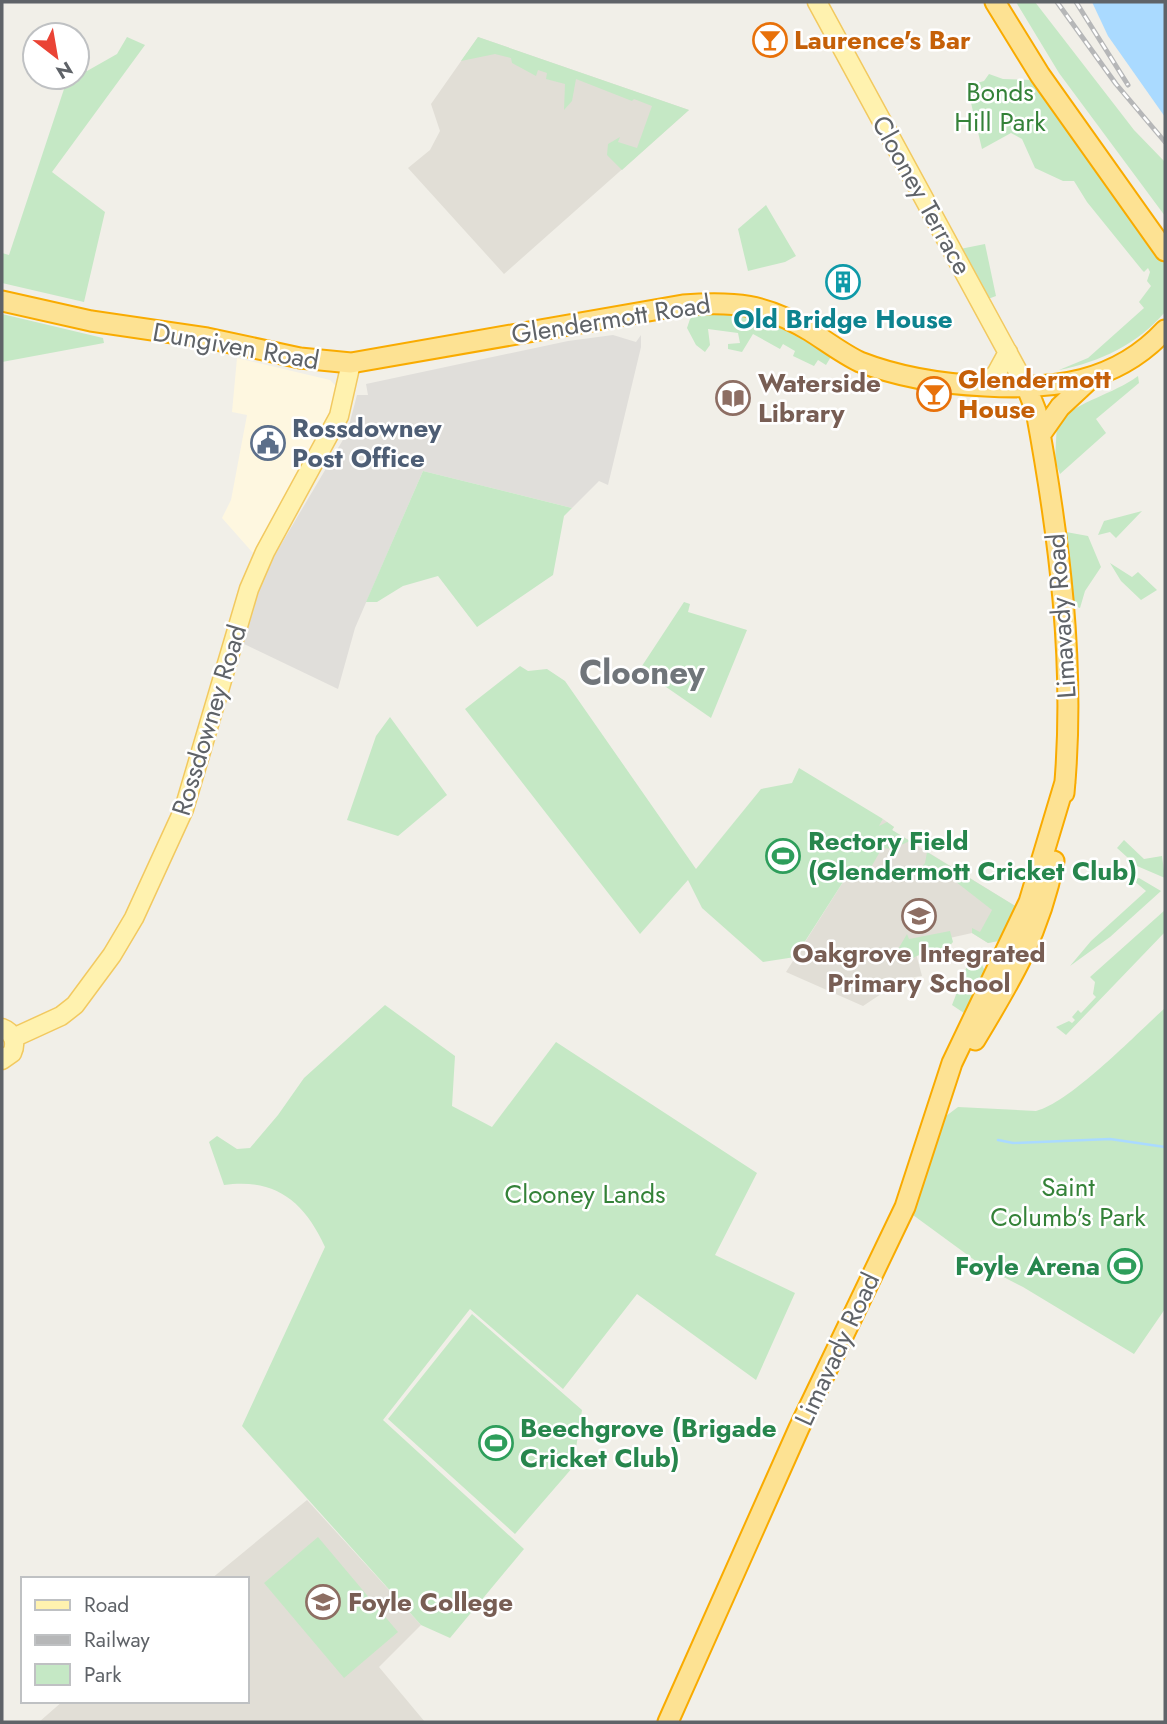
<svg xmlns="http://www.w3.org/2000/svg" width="1167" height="1724" font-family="Jost,sans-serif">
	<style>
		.commercial { fill: #fef7e0 }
		.industrial { fill: #e0deda }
		.education { fill: #e1ded6 }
		.green { fill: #c5e8c5 }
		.water { fill: #aadaff }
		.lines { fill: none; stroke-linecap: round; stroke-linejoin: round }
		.stream { stroke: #aadaff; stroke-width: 2.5 }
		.major-casing { stroke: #f2c960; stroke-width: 21 }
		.highway-casing { stroke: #f9ab00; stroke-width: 23 }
		.major { stroke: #fff2af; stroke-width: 18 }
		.highway { stroke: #fde293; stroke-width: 19 }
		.rail-casing { stroke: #b6b7b8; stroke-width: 5 }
		.rail { stroke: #fff; stroke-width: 2.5; stroke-dasharray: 8; stroke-linecap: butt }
		.labels { text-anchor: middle; stroke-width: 5; stroke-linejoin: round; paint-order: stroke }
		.food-label { font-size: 26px; font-weight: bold; fill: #c56008; stroke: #fff; text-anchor: start }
		.park-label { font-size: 26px; fill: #348238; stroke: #fff }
		.street-label { font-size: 26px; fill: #5f6368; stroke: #fff }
		.culture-label { font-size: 26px; font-weight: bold; fill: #0d838f; stroke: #fff }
		.education-label { font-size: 26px; font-weight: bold; fill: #785e54; stroke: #fff; text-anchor: start }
		.service-label { font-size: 26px; font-weight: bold; fill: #4e5e75; stroke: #fff; text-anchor: start }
		.leisure-label { font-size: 26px; font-weight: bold; fill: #27864d; stroke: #fff; text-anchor: start }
		.district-label { font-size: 33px; font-weight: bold; fill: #70757a; stroke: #fff }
	</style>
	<rect width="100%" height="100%" fill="#f1efe8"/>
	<path class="commercial" d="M237,358L330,380L337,387L335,404L310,455L253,553L222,518L231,500L247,415L232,412Z"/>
	<path class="industrial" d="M613,335L636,342L641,335V347L608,485L599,481L572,508L423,471L355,628L338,689L242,643L263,575L347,433L357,395H368L366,384L568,341Z"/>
	<path class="education" d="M478,37L689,110L504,274L408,168L430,150L440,131L431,104Z
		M883,819L894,827L892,830L1020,909L1003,940L988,943L972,933L914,946L922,976L887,981L884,992L863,1006L786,972Z
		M307,1500L421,1625L379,1667L425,1722H39L63,1701H247V1579H211Z"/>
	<path class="green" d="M1016,2H1035L1134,130L1165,162V216L1059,73Z
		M127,37L145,45L52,172L105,212L84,302L2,283V253L9,255L68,77H77V69L87,71L117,54Z
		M478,37L689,110L622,170L607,155L608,144L620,137L618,142L637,148L652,106L634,99L632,101L576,79L572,101L564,110L565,84L546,79L547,73L538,70L536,76L512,63L511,58L495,54L461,61Z
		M989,74L1003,79L1032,80L1165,264V312C1138,344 1100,362 1059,370L1088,358L1144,308L1139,302L1151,286L1147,281L1150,272L1148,268L1144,272L1142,270L1087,202L1074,181H1063L1035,168L1022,139L1011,133L982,149L967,86L984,81Z
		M766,205L796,256L785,262L748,271L738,229Z
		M985,244L996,296L988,299L960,249Z
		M705,313H738L759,317L832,355L826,365L818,360L814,366L793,356L795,351L783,344L780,349L753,334L742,352L728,349V344L740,343L738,333L708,329L710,345L705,352L696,345L687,328L691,316Z
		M2,314L103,338L104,343L2,362Z
		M1138,376L1139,383L1096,419L1106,433L1060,474L1055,461L1057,422C1080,400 1112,395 1138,376Z
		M423,471L572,508L564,516L553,575L477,627L438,576L403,586L377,602H366Z
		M1142,511L1116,538L1110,532L1098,535L1104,521Z
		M1066,532L1088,536L1101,567L1085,591L1080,608L1072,605Z
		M1110,563L1132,577L1138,572L1157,590L1141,600L1121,581Z
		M684,602L690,604L688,612L747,630L711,718L640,669Z
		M520,666L528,671L547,669L565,681L696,869L761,789L792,783L799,768L883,819L879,826L887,822L894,827L892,830L910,841L892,849L882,848L870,869L856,874L850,871L795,957L763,962L702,908L688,880L640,934L465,709Z
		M390,717L447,795L398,836L347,820L376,736Z
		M1124,840L1144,859L1162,856L1165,878L1137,866L1117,848Z
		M927,852L1020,909L1003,940L988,943L972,933V928L980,932L992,910L951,878L925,879L917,873L925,863Z
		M1139,878L1161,891L1110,937L1070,966L1091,941L1146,891L1133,880Z
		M1165,910V932L1066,1035L1056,1027L1069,1021L1072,1023L1075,1020L1072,1017L1078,1010L1081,1013L1096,997L1093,994L1095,982L1090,977Z
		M950,931L953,942C942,956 924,949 910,960L897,951L907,934L909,939Z
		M969,961L982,965L987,975L967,1015L952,1005Z
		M385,1005L455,1056L452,1106L492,1127L556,1042L757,1173L715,1255L795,1293L756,1380L637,1294L563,1389L470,1309L383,1420L524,1549L450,1638L421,1625L242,1426L325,1247C304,1201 275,1178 224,1185L209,1142L217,1136L237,1149L250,1148L278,1115L304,1078Z
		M1165,1008V1309L1134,1354L1023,1287L984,1267L913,1215L942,1119L958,1107L1036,1111C1071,1102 1135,1035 1165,1008Z
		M472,1314L582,1410L573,1467L515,1534L388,1419Z
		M318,1537L398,1632L344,1678L264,1583Z"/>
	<path class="water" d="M1092,2H1165V117L1108,36Z"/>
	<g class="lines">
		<path class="stream" d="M998,1140L1013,1143L1110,1139L1165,1147"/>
		<g class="major-casing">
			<path id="major" d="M817,2L1027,388
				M981,386L996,374L1008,352
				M2,1028C13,1032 17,1042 12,1053L2,1060
				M13,1038L61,1016L75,1005L112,955L134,918L184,809L249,589L265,552L339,416L351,363"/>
		</g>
		<g class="highway-casing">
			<path id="highway" d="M995,2L1040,75L1165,251
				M2,301L91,321L207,338L300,358L351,363L683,305C735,301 765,304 810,331C826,341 843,354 860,362C901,378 942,384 985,386C1053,390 1116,383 1165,330
				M1027,388L1036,411C1059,536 1076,665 1064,793
				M1041,434L1060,407L1088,381
				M975,1040C1012,979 1040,932 1054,861
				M668,1722L799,1428L905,1207L952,1063L1029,902L1065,782"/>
		</g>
		<use href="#major" class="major"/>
		<use href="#highway" class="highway"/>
		<g class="rail-casing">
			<path id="rail" d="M1057,2L1116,84L1165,142
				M1076,2L1128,85"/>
		</g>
		<use href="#rail" class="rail"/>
	</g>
	<defs>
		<g id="bar-ring" transform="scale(1.75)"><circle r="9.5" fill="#fff" stroke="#e8710a" stroke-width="1.5"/><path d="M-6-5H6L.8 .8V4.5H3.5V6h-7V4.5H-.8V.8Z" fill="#e8710a"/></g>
		<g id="building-ring" transform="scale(1.75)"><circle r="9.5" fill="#fff" stroke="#0f9aa8" stroke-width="1.5"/><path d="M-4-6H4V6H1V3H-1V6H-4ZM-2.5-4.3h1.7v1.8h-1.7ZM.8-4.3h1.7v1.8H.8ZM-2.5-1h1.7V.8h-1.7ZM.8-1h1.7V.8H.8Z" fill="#0f9aa8"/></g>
		<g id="library-ring" transform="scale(1.75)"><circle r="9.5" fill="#fff" stroke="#8d6e63" stroke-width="1.5"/><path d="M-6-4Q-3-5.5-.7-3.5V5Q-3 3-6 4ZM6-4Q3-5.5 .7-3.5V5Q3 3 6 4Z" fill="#8d6e63"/></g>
		<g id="civic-ring" transform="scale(1.75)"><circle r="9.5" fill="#fff" stroke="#5c6f8a" stroke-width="1.5"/><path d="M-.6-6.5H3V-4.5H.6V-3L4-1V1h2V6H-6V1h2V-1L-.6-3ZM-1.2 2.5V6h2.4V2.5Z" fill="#5c6f8a"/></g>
		<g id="stadium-ring" transform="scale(1.75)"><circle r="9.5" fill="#fff" stroke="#2e9e5b" stroke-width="1.5"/><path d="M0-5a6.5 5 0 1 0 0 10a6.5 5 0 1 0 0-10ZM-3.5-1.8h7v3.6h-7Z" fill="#2e9e5b"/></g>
		<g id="school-ring" transform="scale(1.75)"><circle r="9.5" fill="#fff" stroke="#8d6e63" stroke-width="1.5"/><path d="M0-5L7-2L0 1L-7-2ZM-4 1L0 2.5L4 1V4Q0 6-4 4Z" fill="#8d6e63"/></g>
	</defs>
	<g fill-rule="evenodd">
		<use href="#bar-ring" x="770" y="40"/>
		<use href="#building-ring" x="843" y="282"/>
		<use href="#bar-ring" x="934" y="394"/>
		<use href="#library-ring" x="733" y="398"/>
		<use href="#civic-ring" x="268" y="443"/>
		<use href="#stadium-ring" x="783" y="856"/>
		<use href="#school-ring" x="919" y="916"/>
		<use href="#stadium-ring" x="1125" y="1266"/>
		<use href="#stadium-ring" x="496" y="1443"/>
		<use href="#school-ring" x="323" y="1602"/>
	</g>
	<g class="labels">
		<g class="food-label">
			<text x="794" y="49">Laurence's Bar</text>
			<text x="958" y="388">Glendermott<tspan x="958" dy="30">House</tspan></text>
		</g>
		<g class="park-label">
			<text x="1000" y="101">Bonds<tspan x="1000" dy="30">Hill Park</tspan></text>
			<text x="1068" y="1196">Saint<tspan x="1068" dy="30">Columb's Park</tspan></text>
			<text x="585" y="1203">Clooney Lands</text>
		</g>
		<g class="street-label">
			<text transform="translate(922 195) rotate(61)" y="9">Clooney Terrace</text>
			<text transform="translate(611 319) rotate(-9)" y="9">Glendermott Road</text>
			<text transform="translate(236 346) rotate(10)" y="9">Dungiven Road</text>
			<text transform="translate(1061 616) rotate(-94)" y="9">Limavady Road</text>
			<text transform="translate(209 720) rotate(-73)" y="9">Rossdowney Road</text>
			<text transform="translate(837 1349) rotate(-65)" y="9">Limavady Road</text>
		</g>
		<g class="culture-label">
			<text x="843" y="328">Old Bridge House</text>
		</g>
		<g class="education-label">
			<text x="758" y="392">Waterside<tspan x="758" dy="30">Library</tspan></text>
			<text x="919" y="962" text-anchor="middle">Oakgrove Integrated<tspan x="919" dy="30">Primary School</tspan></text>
			<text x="348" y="1611">Foyle College</text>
		</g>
		<g class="service-label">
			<text x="292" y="437">Rossdowney<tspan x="292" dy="30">Post Office</tspan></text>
		</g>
		<g class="leisure-label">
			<text x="808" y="850">Rectory Field<tspan x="808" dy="30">(Glendermott Cricket Club)</tspan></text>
			<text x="1100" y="1275" text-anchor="end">Foyle Arena</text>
			<text x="520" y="1437">Beechgrove (Brigade<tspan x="520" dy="30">Cricket Club)</tspan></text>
		</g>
		<g class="district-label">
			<text x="642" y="684">Clooney</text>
		</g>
	</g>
	<rect width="1167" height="1724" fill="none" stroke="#5f6368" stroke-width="7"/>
	<rect x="21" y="1577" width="228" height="126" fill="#ffffff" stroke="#bfc1c3" stroke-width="2"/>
	<rect x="35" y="1600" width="35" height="10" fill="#fff2af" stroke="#bfc1c3" stroke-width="2"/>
	<text x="84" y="1612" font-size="21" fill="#5f6368">Road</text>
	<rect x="35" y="1635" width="35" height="10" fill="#b6b7b8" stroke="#bfc1c3" stroke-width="2"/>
	<text x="84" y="1647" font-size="21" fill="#5f6368">Railway</text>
	<rect x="35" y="1664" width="35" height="21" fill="#c5e8c5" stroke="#bfc1c3" stroke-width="2"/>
	<text x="84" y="1682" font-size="21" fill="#5f6368">Park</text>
	<g transform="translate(56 56) rotate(149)"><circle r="33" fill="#ffffff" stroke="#bfc1c3" stroke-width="2"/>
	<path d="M0-5L12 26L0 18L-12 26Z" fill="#ea4335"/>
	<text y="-10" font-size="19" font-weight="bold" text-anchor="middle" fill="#5f6368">N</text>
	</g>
</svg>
